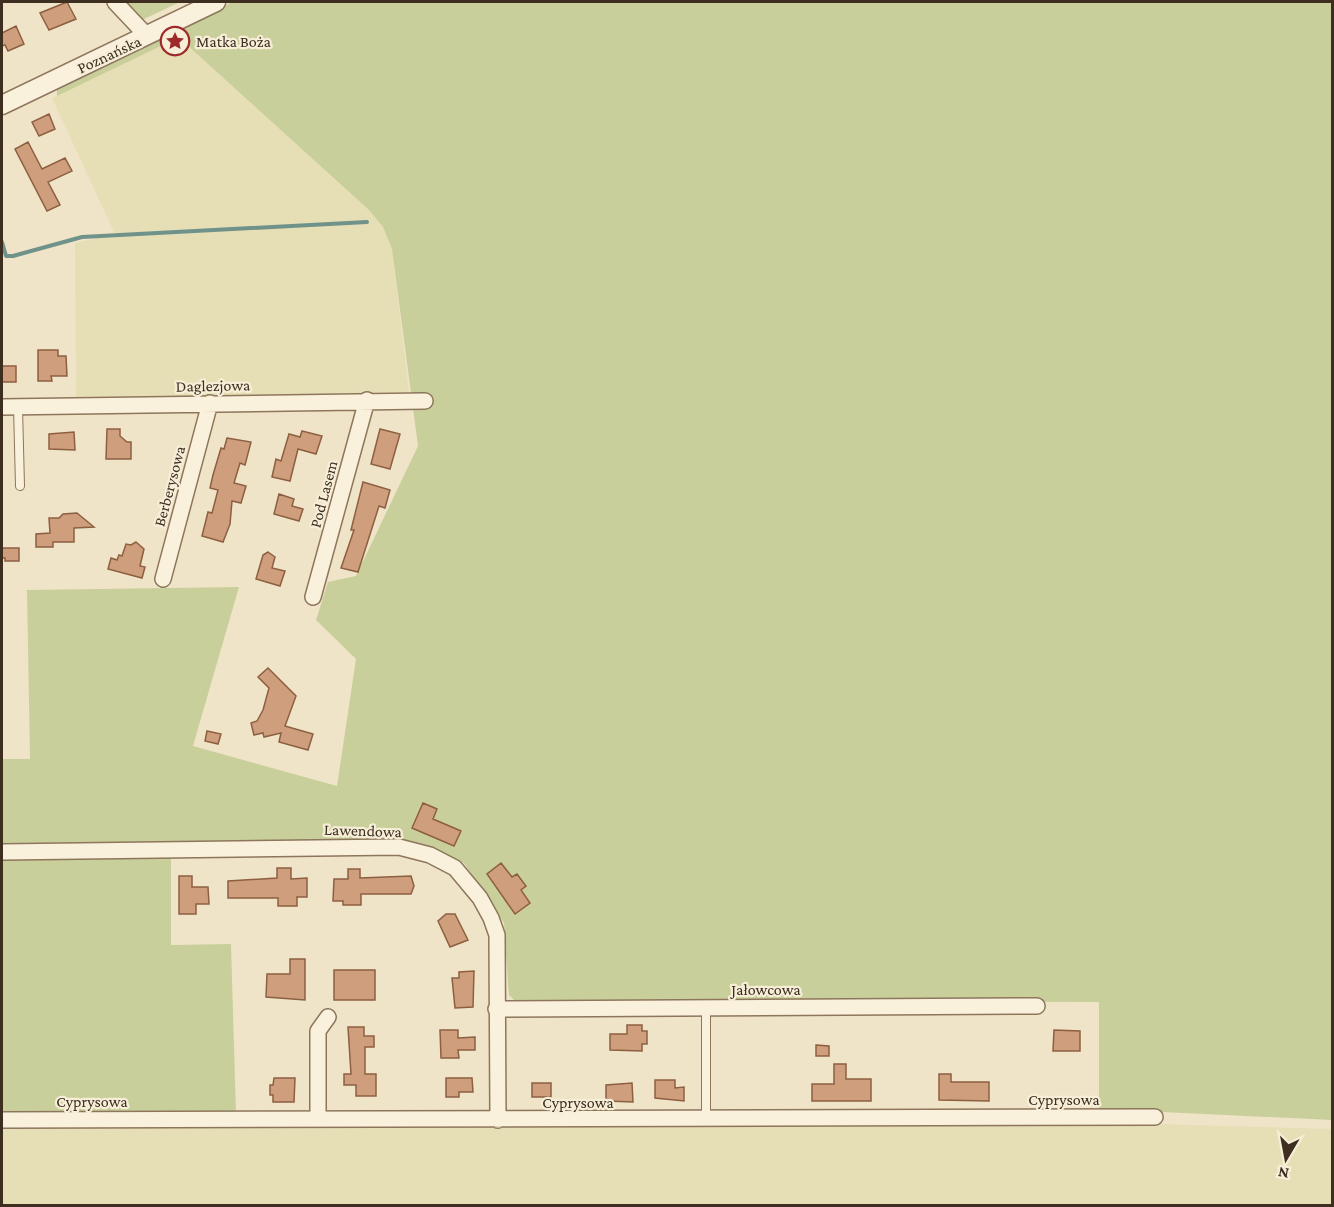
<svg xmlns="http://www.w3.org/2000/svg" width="1334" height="1207" font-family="'Crimson Pro',serif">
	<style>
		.farmland { fill: #e6deb5 }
		.green { fill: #c9cf9b }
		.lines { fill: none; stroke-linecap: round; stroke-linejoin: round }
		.stream { stroke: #6f938a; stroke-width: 4 }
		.building { fill: #cf9f7d; stroke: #8d5f41; stroke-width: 1.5 }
		.service-casing { stroke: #8d765c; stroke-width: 10 }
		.minor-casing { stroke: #8d765c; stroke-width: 18 }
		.tertiary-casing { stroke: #8d765c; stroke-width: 21 }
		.service { stroke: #faf1dc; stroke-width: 8 }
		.minor { stroke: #faf1dc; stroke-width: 15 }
		.tertiary { stroke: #faf1dc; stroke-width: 18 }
		.labels { text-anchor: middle; stroke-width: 4.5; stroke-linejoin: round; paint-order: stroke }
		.poi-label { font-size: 16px; fill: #3d2e20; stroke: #f7eed8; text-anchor: start }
		.street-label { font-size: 16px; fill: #3d2e20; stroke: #f7eed8 }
	</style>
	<rect width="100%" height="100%" fill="#f0e4c8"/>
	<path class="farmland" d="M165,44L174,49L187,45L369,210L383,227L392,249L409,392L76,399L75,243L115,234L52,98Z
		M2,1123L1155,1124L1332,1129V1205L2,1206Z"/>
	<path class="green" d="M123,2H180L142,20Z
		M232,2H1332V1120L1099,1109V1002L515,1001L509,995L508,983L504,923L464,863L423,844L380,840L171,843V945L231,944L236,1114H2V759H30L27,590L239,587L193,746L337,786L356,659L316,620L328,582L356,576L418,446L392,249L383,227L369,210L187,45L174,49L165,44L57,96V87L193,23Z"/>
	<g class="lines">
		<path class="stream" d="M2,242L6,256H13L82,237L367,222"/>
	</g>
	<path class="building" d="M67,2L76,19L49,30L40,13Z
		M16,26L24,44L8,51L5,45L2,46V33Z
		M49,114L55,129L39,136L32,122Z
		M28,142L42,169L65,158L72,171L48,182L60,205L47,211L15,149Z
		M38,350H58V356H66L67,376H51L52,381H38Z
		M2,366H16V382H2Z
		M107,429H120V436L127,442H131V459H106Z
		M380,429L400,434L390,469L371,464Z
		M302,431L322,436L316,454L298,449L290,481L272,477L276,459L281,461L289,434L300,437Z
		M74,432L75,450L49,449V434Z
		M227,438L251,442L245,465L240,463L234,483L246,486L241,503L232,501L230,524L223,542L202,536L208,512L212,513L218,490L210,488L213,475L221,448L224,449Z
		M363,482L390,490L385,508L379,506L358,572L341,568L354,530H351Z
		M279,494L294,499L292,506L303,509L299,521L274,514Z
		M77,513L94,527L74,528V542H53V547H36V534L50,533L49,518H59L63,514Z
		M136,542L144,549L140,566L145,567L142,578L108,569L111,558L117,560L119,555L122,556L126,544L131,545Z
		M2,548H19V561H5V558H2Z
		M268,552L275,557L272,568L285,571L280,586L256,579L263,555Z
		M268,668L296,696L285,726L313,734L308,750L279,742L281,733L264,737L263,733L254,735L251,723L257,721L263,710L269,688L258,677Z
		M207,731L221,734L218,744L205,741Z
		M423,803L437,809L433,819L461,831L454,846L412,828Z
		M501,863L512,877L517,874L526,886L521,890L530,903L515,914L487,874Z
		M277,868H291V879L307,878V897H297V906H278V898H228V881L277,878Z
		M348,869H360V878L411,876L414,886L411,894H361V905H343V901H333L334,879H348Z
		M179,876H192V887H208L209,904H196V914H179Z
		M446,914H455L468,940L450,947L438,921Z
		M290,959H305V1000L266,997L267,974H290Z
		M334,970H375V1000H334Z
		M474,971L473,1007L455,1008L452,978H459V972Z
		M627,1025H642V1031H647V1044H642V1051L610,1050V1034H627Z
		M348,1027H364V1036H374V1047H365V1074H376V1096H356V1085H344V1074H351Z
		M440,1030H458V1038L475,1037V1050H458L459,1058H441Z
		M1054,1030L1080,1031V1051H1053Z
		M816,1045L829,1046V1056H816Z
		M834,1064H846V1079H871V1101H812V1084H834Z
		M939,1074H951V1082H989V1101L939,1100Z
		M274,1078H295L294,1102H273V1095H270V1085H273Z
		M446,1078H472L473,1092H459V1097H446Z
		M655,1080H675V1088L684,1087V1101L655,1098Z
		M532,1083H551V1097H532Z
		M632,1083L633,1102L606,1101V1085Z"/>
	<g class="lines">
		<g class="service-casing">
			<path id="service" d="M18,407L20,486
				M706,1008V1119"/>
		</g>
		<g class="minor-casing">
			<path id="minor" d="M115,2L147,36
				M2,407L425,401
				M163,579L210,403
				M313,597L367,400
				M2,852L399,847L430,855L455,868L480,898L491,918L497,935L498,1120
				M496,1009L1037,1006
				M318,1119V1031L328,1017
				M2,1120L1155,1117"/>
		</g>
		<g class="tertiary-casing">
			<path id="tertiary" d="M2,105L216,2"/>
		</g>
		<use href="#service" class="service"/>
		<use href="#minor" class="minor"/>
		<use href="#tertiary" class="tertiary"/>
	</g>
	<defs>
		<g id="sight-ring" transform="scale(1.5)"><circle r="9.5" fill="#f7eed8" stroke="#9e2a2b" stroke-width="1.5"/><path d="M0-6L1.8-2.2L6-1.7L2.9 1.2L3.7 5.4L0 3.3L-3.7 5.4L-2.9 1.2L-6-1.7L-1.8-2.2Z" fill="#9e2a2b"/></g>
	</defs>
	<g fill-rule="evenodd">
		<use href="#sight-ring" x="175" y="41"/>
	</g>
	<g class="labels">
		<g class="poi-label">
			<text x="196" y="47">Matka Boża</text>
		</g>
		<g class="street-label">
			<text transform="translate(109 54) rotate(-25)" y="6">Poznańska</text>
			<text transform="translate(213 385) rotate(-1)" y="6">Daglezjowa</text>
			<text transform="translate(169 486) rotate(-75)" y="6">Berberysowa</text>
			<text transform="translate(323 494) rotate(-75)" y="6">Pod Lasem</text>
			<text transform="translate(363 830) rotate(2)" y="6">Lawendowa</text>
			<text x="766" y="995">Jałowcowa</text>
			<text x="1064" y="1105">Cyprysowa</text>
			<text x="92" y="1107">Cyprysowa</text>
			<text x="578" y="1108">Cyprysowa</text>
		</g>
	</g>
	<rect width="1334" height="1207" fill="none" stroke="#3d2e20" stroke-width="6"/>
	<g transform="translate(1286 1159) rotate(190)" stroke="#f7eed8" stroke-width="4.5" paint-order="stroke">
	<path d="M0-4.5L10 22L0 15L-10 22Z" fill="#3d2e20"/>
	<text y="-9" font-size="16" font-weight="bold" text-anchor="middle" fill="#3d2e20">N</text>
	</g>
</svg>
